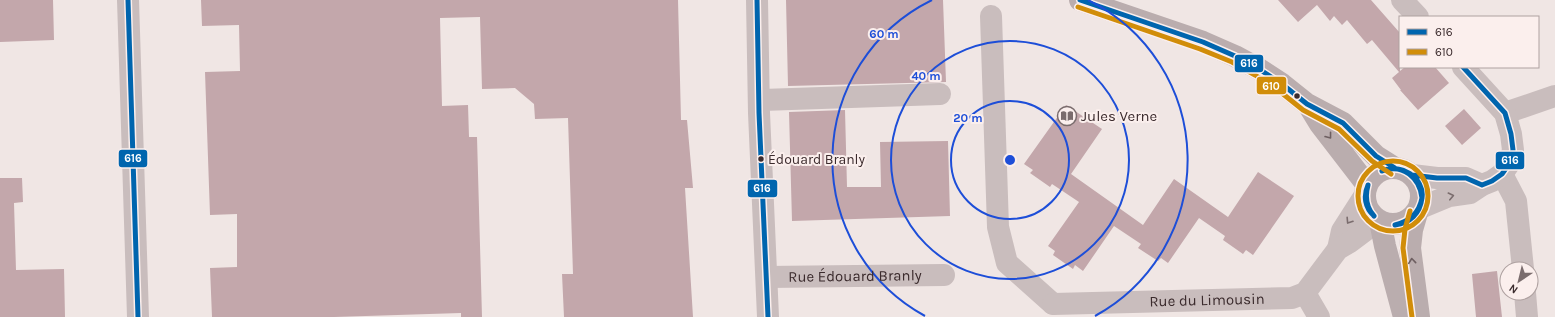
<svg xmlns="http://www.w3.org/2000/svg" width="1555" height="317" font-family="Karla,sans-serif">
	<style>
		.building { fill: #c3a7ab }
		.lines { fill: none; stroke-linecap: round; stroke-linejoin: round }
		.street { stroke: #c9bdbd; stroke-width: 22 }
		.secondary { stroke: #baadae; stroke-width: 22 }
		.bus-1-casing { stroke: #fbefed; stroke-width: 8 }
		.bus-2-casing { stroke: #fbefed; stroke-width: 8 }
		.bus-1 { stroke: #0065ae; stroke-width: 5 }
		.bus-2 { stroke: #d18d09; stroke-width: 5 }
		.oneway { stroke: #6e5f61 }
		.oneway2 { stroke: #7b6d6e }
		.ring { fill: none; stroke: #1d4ed8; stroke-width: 2 }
		.bus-dot { fill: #3b2b2d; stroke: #fbefed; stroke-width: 1.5 }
		.labels { text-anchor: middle; stroke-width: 4; stroke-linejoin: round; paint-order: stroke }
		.bus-label { font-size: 14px; fill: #3b2b2d; stroke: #fbefed; text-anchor: start }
		.poi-label { font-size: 15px; fill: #3b2b2d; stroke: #fbefed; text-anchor: start }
		.street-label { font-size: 15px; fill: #3b2b2d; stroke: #fbefed }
		.centre { fill: #1d4ed8; stroke: #fbefed; stroke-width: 2 }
		.ring-label { font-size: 12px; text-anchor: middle; font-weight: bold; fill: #1d4ed8; stroke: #fbefed; stroke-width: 4; stroke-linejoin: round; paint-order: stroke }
		.line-badge { stroke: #fbefed; stroke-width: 1.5 }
		.badge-label { font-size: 11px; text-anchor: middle; font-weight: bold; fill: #fff }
	</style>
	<rect width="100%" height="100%" fill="#f0e6e4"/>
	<path class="building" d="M0,0H53L54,40L0,42Z
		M201,0H678L681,120H687L693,188H685L693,317H564L562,274H573L568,118L535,119L534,104L515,88L482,89L480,17L440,18L442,106L468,105L469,137H477L482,317H461V313L334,317H212L210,268L237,267V214L210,215L205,72L240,71L239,25L202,26Z
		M786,0H943L946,82L788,86Z
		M1278,0H1371L1400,33V71L1405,67H1435L1449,83L1418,110L1400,90H1401L1392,78L1399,72L1372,40L1367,44L1347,20L1342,25L1334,16L1330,21L1317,5L1298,22Z
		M1066,105L1102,129L1071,174L1143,225L1174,179L1228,217L1258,172L1294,196L1253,255L1246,250L1243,254L1223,240L1225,236L1199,218L1168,263L1161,258L1158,261L1138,248L1141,244L1114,226L1083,271L1075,265L1073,269L1053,255L1055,251L1048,246L1079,202L1052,184L1050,187L1030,173L1033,170L1024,164Z
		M1464,109L1481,128L1462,145L1445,126Z
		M845,110L847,187H881L880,142L948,141L950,216L792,221L789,112Z
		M0,178H22L23,202L14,203L16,270L64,269L65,317H0Z
		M1497,271L1502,317H1476L1472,274Z"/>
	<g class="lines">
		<g class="street">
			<path d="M128,0L138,317"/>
			<path d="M757,0L759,113L768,317"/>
			<path d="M1402,0L1418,17"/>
			<path d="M991,16L998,227L1007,263L1053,304"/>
			<path d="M759,100L940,94"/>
			<path d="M1505,113L1555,96"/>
			<path d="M1502,174L1516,201L1523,269"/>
			<path d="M1412,175L1437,178H1466L1482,185"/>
			<path d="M1420,208L1449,196L1470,193L1482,185L1492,181L1502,174L1509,164L1513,150L1511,134L1505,113L1463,67"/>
			<path d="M1338,249L1342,231L1365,195"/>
			<path id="s1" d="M767,277L944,275"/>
			<path d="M1305,293L1319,317"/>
			<path d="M1525,293L1527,317"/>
			<path id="s2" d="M1053,304L1292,298L1305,293L1338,249L1350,242L1378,221"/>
		</g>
		<path class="secondary" d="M1080,0L1203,42L1235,56L1259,69L1282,84L1307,104L1343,123L1376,156L1395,168
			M1309,106L1320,124L1367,185
			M1365 196a28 28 0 1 1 56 0a28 28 0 1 1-56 0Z
			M1417,213L1412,230L1410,248L1419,317
			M1380,221L1385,246L1404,317"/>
		<g class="bus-1-casing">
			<path id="bus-1" d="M128,0L138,317
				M757,0L759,113L768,317
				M1080,0L1203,42L1235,56L1259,69L1282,84L1307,104L1343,123L1376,156L1395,168
				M1382,171C1400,162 1425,178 1422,198
				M1382,171C1403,163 1420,178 1422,198
				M1412,175L1437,178H1466L1482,185L1492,181L1502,174L1509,164L1513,150L1511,134L1505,113L1463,67
				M1368,185C1365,196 1366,207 1374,216
				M1368,185C1363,196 1365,208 1374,216
				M1395,225C1410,223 1420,214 1422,198
				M1395,225C1409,221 1419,214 1422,198"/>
		</g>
		<g class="bus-2-casing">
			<path id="bus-2" d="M1078,7L1200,49L1232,62L1255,75L1278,90L1303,110L1339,129L1372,161L1391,174
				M1358 196a35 35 0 1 1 70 0a35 35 0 1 1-70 0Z
				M1410,211L1405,229L1403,248L1412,317"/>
		</g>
		<use href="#bus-1" class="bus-1"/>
		<use href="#bus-2" class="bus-2"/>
	</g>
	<defs><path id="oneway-chevron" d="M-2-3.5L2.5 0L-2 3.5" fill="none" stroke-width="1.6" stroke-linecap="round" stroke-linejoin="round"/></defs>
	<g class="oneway">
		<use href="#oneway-chevron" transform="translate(1329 136) rotate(52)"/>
		<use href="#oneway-chevron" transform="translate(1412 261) rotate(-96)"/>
	</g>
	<g class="oneway2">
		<use href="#oneway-chevron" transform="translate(1451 196) rotate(-13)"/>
		<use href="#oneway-chevron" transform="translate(1349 221) rotate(123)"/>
	</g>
	<g class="ring">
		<circle cx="1010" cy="160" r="59"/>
		<circle cx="1010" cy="160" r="119"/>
		<path d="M925 316A178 178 0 0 1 932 0M1088 0A178 178 0 0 1 1095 316"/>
	</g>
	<defs>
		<g id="library-ring" transform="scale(1)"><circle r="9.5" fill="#fbefed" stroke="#7a6c6d" stroke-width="1.5"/><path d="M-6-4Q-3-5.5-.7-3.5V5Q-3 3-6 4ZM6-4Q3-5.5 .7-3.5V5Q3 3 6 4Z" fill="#7a6c6d"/></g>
	</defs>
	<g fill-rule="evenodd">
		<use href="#library-ring" x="1067" y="116"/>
	</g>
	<g class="bus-dot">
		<circle cx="1297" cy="96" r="3.5"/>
		<circle cx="761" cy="159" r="3.5"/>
	</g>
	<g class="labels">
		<g class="bus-label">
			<text x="768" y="164">Édouard Branly</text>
		</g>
		<g class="poi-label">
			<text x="1081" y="121">Jules Verne</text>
		</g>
		<g class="street-label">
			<text dy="5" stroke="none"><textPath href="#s1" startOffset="88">Rue Édouard Branly</textPath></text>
			<text dy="5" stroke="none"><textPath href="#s2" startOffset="154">Rue du Limousin</textPath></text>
		</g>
	</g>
	<circle cx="1010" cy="160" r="6" class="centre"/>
	<g class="ring-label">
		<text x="884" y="38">60 m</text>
		<text x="926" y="80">40 m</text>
		<text x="968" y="122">20 m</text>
	</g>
	<g class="line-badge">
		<rect x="1234" y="54" width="30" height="19" rx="4" fill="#0065ae"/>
		<rect x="1256" y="76" width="31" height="19" rx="4" fill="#d18d09"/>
		<rect x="118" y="149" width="30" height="19" rx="4" fill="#0065ae"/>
		<rect x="1495" y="151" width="30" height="19" rx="4" fill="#0065ae"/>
		<rect x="747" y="179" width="31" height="19" rx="4" fill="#0065ae"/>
	</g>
	<g class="badge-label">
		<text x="1249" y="67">616</text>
		<text x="1271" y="90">610</text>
		<text x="133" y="162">616</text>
		<text x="1510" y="164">616</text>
		<text x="762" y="192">616</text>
	</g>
	<rect x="1399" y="16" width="140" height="52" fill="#fbefed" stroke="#aea1a0"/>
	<rect x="1407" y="29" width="20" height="6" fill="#0065ae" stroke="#aea1a0"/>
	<text x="1435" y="36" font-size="12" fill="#3b2b2d">616</text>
	<rect x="1407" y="49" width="20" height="6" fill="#d18d09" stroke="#aea1a0"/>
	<text x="1435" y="56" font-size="12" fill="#3b2b2d">610</text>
	<g transform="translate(1519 281) rotate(215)"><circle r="19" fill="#fbefed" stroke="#aea1a0"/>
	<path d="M0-3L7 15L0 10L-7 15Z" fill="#7a6c6d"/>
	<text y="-6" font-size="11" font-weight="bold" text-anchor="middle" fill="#3b2b2d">N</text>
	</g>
</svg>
